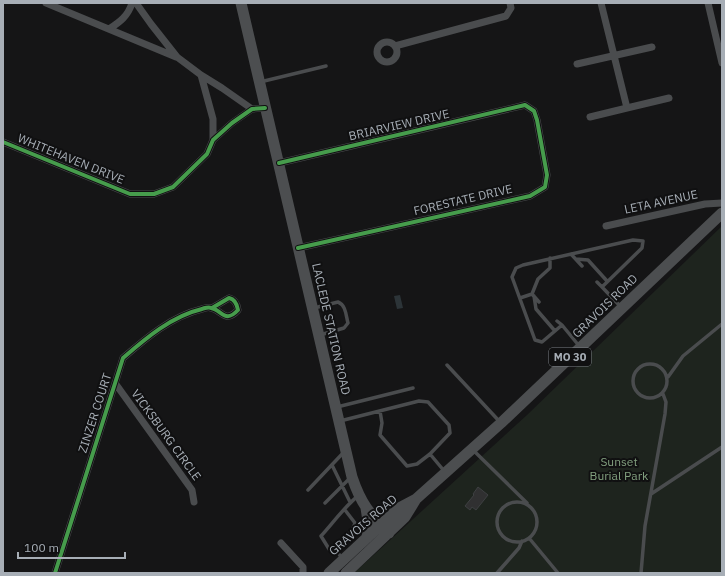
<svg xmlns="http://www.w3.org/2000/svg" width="725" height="576" font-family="'IBM Plex Sans',sans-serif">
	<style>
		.green { fill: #1e241e }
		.water { fill: #2c3438 }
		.building { fill: #303031; stroke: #3e4042 }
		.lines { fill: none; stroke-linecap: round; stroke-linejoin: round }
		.lane { stroke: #4a4c4e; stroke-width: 3.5 }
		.street { stroke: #4a4c4e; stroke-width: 7 }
		.primary { stroke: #4c4e50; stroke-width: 11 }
		.cycleway-casing { stroke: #101011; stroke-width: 6 }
		.cycleway { stroke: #469c4c; stroke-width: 4 }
		.labels { text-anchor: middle; stroke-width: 4; stroke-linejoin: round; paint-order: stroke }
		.shield { fill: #101011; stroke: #7a7f84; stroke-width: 1 }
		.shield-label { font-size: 11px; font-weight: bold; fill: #a7aeb6 }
		.street-label { font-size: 12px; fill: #a7aeb6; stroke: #101011 }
		.park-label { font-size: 12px; fill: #82a07f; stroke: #101011 }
	</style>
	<rect width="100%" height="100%" fill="#151516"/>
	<path class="green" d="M722,226V573H354L527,415Z"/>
	<path class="water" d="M400,295L403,308L397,309L394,296Z"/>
	<path class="building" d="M478,487L488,495L476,510L472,507L470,510L465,506L474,495L473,494Z"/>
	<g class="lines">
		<path class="lane" d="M260,82L326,66
			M571,254L582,266
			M576,259L588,260L607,281
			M597,282L602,287
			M532,294L538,279L550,268V258
			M534,296L536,309L555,331
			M520,298L532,294L539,302
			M314,308L338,302C346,305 346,316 348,323L344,328L320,335
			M557,321L562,325
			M580,347L562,325L542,342L535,340L512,277L516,268L523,265L633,240L643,241L642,248L602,287L621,307
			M633 381a17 17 0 1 1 34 0a17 17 0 1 1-34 0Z
			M447,365L500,422
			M668,377L683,356L722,324
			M337,407L413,388
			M340,421L419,401L428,402L449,425L450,433L430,454L417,464L407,466L380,435L382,423L380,411
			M473,450L527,503
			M430,454L445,472
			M332,465L350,502
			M308,490L344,452
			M651,494L722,447
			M497 522a20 20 0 1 1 40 0a20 20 0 1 1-40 0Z
			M325,503L351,477
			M345,510L355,523C353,532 338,548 329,549L321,536C332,524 346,505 358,496
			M529,538L558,573
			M334,548L342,558
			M497,573L519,548L522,541
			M641,573L645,526L665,414L666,402L663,394"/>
		<path class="street" d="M46,3L176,57
			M136,3L151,24L177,57L201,75L222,88L252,109
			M708,3L722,63
			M109,29C120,22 128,16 132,3
			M377 52a10 10 0 1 1 20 0a10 10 0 1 1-20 0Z
			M395,46L506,16L511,8L510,3
			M577,64L652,47
			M201,75L213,119V140
			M627,108L669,98
			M590,117L627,108L601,3
			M3,142L130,194H154L173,187L207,154L213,140L232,123L252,109L265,108
			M279,163L525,105L534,111L537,120L547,175L545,187L530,196L298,248
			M606,226L705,204L722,203
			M115,383L192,490L194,502
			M281,543L303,567V573
			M55,573L123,358C146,338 172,316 202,309C204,308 209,307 211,308C222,310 225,324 238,310C237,304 234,299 229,298L212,308"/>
		<path class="primary" d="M241,3L352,477C361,504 369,513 389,533
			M366,508L368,521L367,538
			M329,573L399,508L416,499L501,423L722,213
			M346,573L405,517L416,499"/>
		<g class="cycleway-casing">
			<path id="cycleway" d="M3,142L130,194H154L173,187L207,154L213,140L232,123L252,109L265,108
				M279,163L525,105L534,111L537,120L547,175L545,187L530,196L298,248
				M55,573L123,358C146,338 172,316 202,309C204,308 209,307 211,308C222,310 225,324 238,310C237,304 234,299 229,298L212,308"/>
		</g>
		<use href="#cycleway" class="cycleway"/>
	</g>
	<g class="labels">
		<rect class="shield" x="549" y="348" width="42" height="18" rx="3"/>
		<g class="shield-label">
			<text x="570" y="361">MO 30</text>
		</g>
		<g class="street-label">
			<text transform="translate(399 125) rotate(-13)" y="4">BRIARVIEW DRIVE</text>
			<text transform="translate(71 159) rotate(22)" y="4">WHITEHAVEN DRIVE</text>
			<text transform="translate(463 200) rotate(-13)" y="4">FORESTATE DRIVE</text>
			<text transform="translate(661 202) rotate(-12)" y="4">LETA AVENUE</text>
			<text transform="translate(605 306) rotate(-44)" y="4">GRAVOIS ROAD</text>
			<text transform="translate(331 329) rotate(77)" y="4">LACLEDE STATION ROAD</text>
			<text transform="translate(95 413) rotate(-72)" y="4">ZINZER COURT</text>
			<text transform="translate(166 435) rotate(54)" y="4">VICKSBURG CIRCLE</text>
			<text transform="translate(363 525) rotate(-41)" y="4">GRAVOIS ROAD</text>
		</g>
		<g class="park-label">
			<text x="619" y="466">Sunset<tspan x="619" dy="14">Burial Park</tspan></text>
		</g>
	</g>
	<rect width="725" height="576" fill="none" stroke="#a7aeb6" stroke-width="8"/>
	<path d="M18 552v6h107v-6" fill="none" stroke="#a7aeb6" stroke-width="2"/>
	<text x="24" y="552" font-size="12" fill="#a7aeb6" stroke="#101011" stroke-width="3" paint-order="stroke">100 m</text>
</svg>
